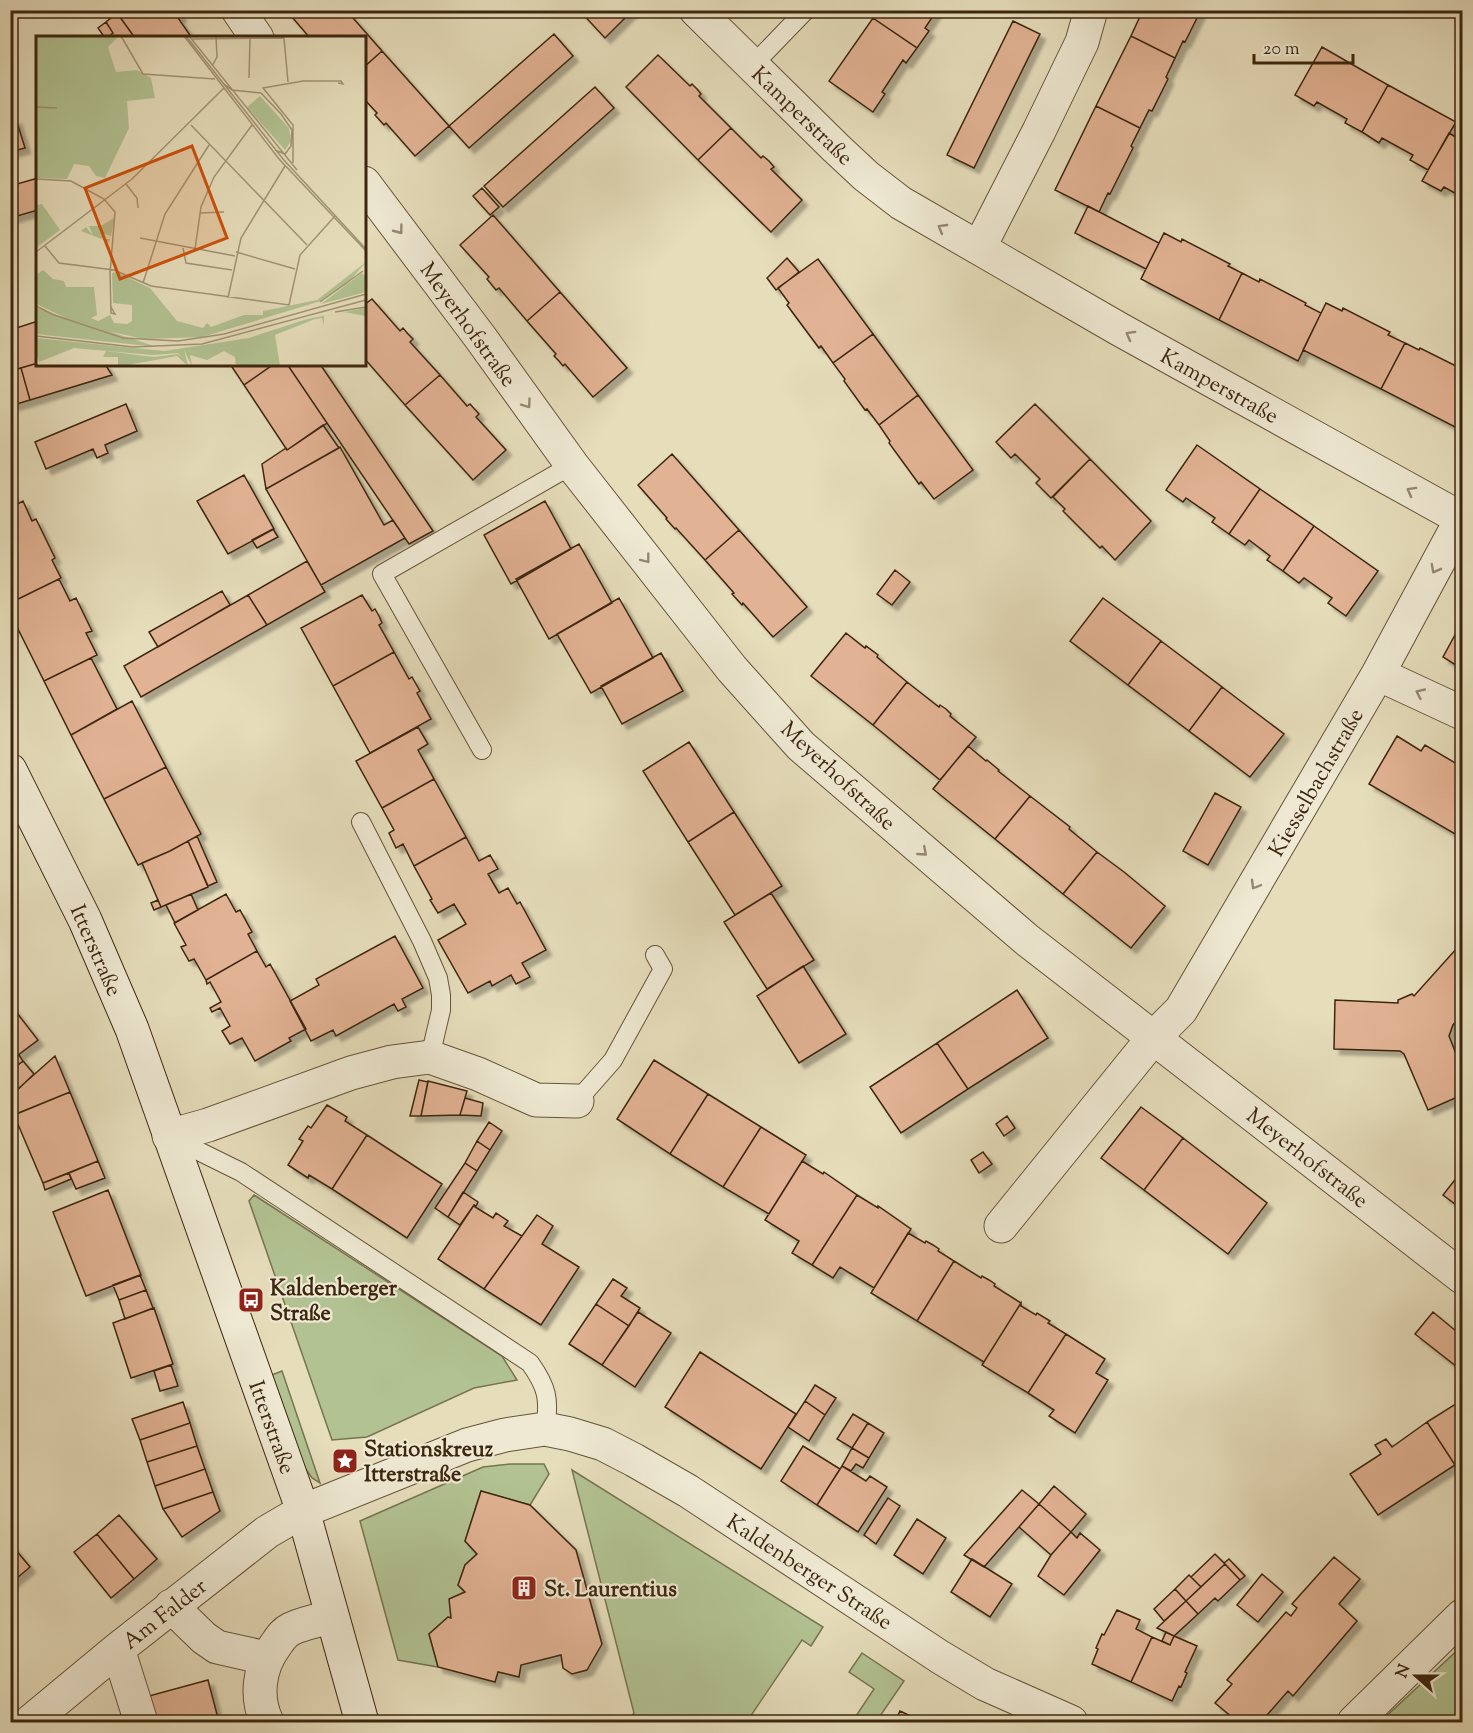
<svg xmlns="http://www.w3.org/2000/svg" width="1473" height="1733" font-family="'Sorts Mill Goudy',serif">
	<style>
		.green { fill: #b2c292; stroke: #777450; stroke-width: 1.5 }
		.building { fill: #e1b293; stroke: #3c260f; stroke-width: 1.5; filter: url(#shadow) }
		.lines { fill: none; stroke-linecap: round; stroke-linejoin: round }
		.lane-casing { stroke: #66543a; stroke-width: 20 }
		.street-casing { stroke: #66543a; stroke-width: 35 }
		.secondary-casing { stroke: #3c260f; stroke-width: 35 }
		.lane { stroke: #efe9d3; stroke-width: 18 }
		.street { stroke: #efe9d3; stroke-width: 33 }
		.secondary { stroke: #efe9d3; stroke-width: 33 }
		.oneway { stroke: #968871 }
		.labels { text-anchor: middle; stroke-width: 4.5; stroke-linejoin: round; paint-order: stroke }
		.street-label { font-size: 22px; fill: #3c260f; stroke: #efe9d3 }
		.poi-label { font-size: 22px; font-weight: bold; fill: #3c260f; stroke: #efe9d3; text-anchor: start }
		.inset-road { fill: none; stroke: #a29476; stroke-width: 1.5 }
		.view { fill: #ce510c; fill-opacity: 0.15; stroke: #ce510c; stroke-width: 3 }
		.inset-edge { fill: none; stroke: #3c260f; stroke-width: 3 }
	</style>
	<defs>
		<filter id="shadow"><feDropShadow dx="5.5" dy="5.5" stdDeviation="1.5" flood-color="#0004"/></filter>
	</defs>
	<rect width="100%" height="100%" fill="#e6ddbb"/>
	<filter id="stains"><feTurbulence type="fractalNoise" baseFrequency=".00333" numOctaves="4"/><feColorMatrix values="0 0 0 0 .2 0 0 0 0 .09 0 0 0 0 .02 0 0 0 .5 -.17"/></filter>
	<radialGradient id="worn" r=".72"><stop offset=".6" stop-color="#630" stop-opacity="0"/><stop offset="1" stop-color="#630" stop-opacity=".3"/></radialGradient>
	<path class="green" d="M254,1195L502,1356L517,1380L474,1388L367,1437L332,1440L249,1201Z
		M282,1371L320,1483L312,1478L305,1468L272,1375Z
		M511,1464H544L549,1474L530,1505L481,1491L465,1541L477,1554L465,1565L458,1585L465,1592L450,1599L451,1618L448,1617L429,1634L438,1667L398,1660L360,1521L483,1467Z
		M572,1470L823,1627L811,1646L802,1640L750,1717L758,1722H626L634,1713Z
		M1462,1646V1722H1380Z
		M862,1653L904,1681L876,1722H852L874,1689L849,1672Z"/>
	<path class="building" d="M115,10H177L181,16L178,18L192,38H135Z
		M286,10H346L382,51L364,67V38H310Z
		M579,10H633L605,38Z
		M878,10H937L925,28L929,31L917,48L873,18Z
		M1143,10H1201L1185,42L1183,41L1175,58L1131,36Z
		M117,13L135,38H107L113,33L106,22Z
		M873,18L917,48L906,63L903,60L882,92L885,94L873,112L829,81Z
		M1013,21L1040,34L974,168L947,155Z
		M106,22L113,33L107,38H105L98,28Z
		M554,34L573,56L469,148L449,126Z
		M1131,36L1175,58L1166,77L1168,79L1152,111L1149,110L1140,128L1096,106Z
		M1322,47L1388,85L1362,132L1345,123L1347,119L1317,102L1314,106L1295,95Z
		M382,51L449,126L415,156L386,123L384,125L375,115L377,113L364,99V67Z
		M658,55L690,86L692,84L697,89L701,94L699,96L731,128L698,160L626,87Z
		M1388,85L1456,122L1428,170L1410,160L1413,155L1382,138L1379,143L1362,132Z
		M595,87L614,108L503,207L484,186Z
		M1096,106L1140,128L1131,146L1133,148L1110,194L1108,193L1099,212L1055,190Z
		M16,119L25,148L10,152V120Z
		M731,128L761,158L763,156L769,161L774,167L771,169L802,200L771,232L698,160Z
		M1449,133L1462,141V197L1444,187L1441,191L1422,181Z
		M38,178V210L10,218V186Z
		M482,188L499,207L490,215L473,196Z
		M1088,206L1159,243L1146,269L1075,233Z
		M493,215L560,292L527,321L499,288L496,290L487,279L489,277L460,245Z
		M1164,233L1181,242L1182,239L1230,264L1228,266L1242,273L1219,320L1141,279Z
		M787,258L799,272L776,290L767,278Z
		M818,259L873,334L833,363L821,346L819,348L787,305L789,303L778,288Z
		M1242,273L1259,282L1260,279L1306,303L1305,305L1321,313L1298,361L1219,320Z
		M560,292L627,368L593,397L565,364L563,366L559,361L554,356L556,354L527,321Z
		M372,299L400,331L403,328L408,334L413,339L410,342L440,375L405,405L364,358V305Z
		M1326,303L1342,311L1343,308L1390,332L1388,335L1405,343L1381,389L1303,350Z
		M38,321V363L10,371V330Z
		M873,334L918,395L879,425L867,409L865,410L844,381L845,379L833,363Z
		M1405,343L1419,350L1420,348L1462,369V422L1459,429L1381,389Z
		M38,363V364H105L112,375L30,400L21,368Z
		M230,364H274L244,385Z
		M274,364H287L327,423L287,450L244,385Z
		M287,364H320L433,531L409,544Z
		M21,368L30,400L10,406V371Z
		M440,375L467,406L470,404L479,414L476,417L506,450L473,480L405,405Z
		M918,395L973,470L934,499L921,482L919,484L889,443L890,441L879,425Z
		M126,404L137,431L105,445L108,453L97,458L93,449L46,469L35,442Z
		M1035,404L1090,459L1051,498L1036,483L1040,479L1015,454L1011,458L996,442Z
		M323,425L339,448L266,489L262,464L286,448L287,450Z
		M1197,445L1260,489L1229,534L1212,522L1215,518L1186,498L1183,502L1166,490Z
		M340,447L384,525L393,520L405,538L321,585L266,489Z
		M672,454L739,530L705,560L676,528L675,529L666,519L667,518L638,485Z
		M1090,459L1151,521L1115,560L1102,546L1100,548L1063,511L1065,509L1053,497Z
		M244,475L274,529L228,554L197,501Z
		M1260,489L1314,526L1283,571L1267,560L1270,556L1249,540L1245,545L1229,534Z
		M10,491L17,504L10,508Z
		M23,501L32,521L36,519L55,558L52,560L61,578L10,603V508Z
		M545,501L571,549L511,584L484,535Z
		M1314,526L1378,571L1346,616L1328,603L1332,598L1304,578L1299,583L1283,571Z
		M273,529L278,537L257,548L252,540Z
		M739,530L807,607L773,637L743,603L742,605L732,594L734,593L705,560Z
		M579,544L612,603L549,639L516,579Z
		M307,561L325,592L267,625L248,595Z
		M895,570L910,582L892,605L877,594Z
		M59,579L70,601L76,598L92,631L86,633L97,655L44,681L10,613V603Z
		M222,591L230,605L158,647L149,632Z
		M248,595L267,625L141,697L124,666Z
		M362,595L372,611L375,609L379,616L382,623L379,625L394,652L333,686L301,628Z
		M619,598L653,658L591,693L557,634Z
		M1103,598L1161,641L1128,685L1070,641Z
		M1462,622V669L1443,657Z
		M846,633L865,648L866,646L878,655L877,657L907,682L873,725L811,676Z
		M1161,641L1222,687L1189,731L1128,685Z
		M394,652L409,679L412,677L420,691L417,693L431,719L370,753L333,686Z
		M661,653L683,691L622,724L601,686Z
		M91,658L117,709L71,735L44,681Z
		M907,682L939,707L940,705L946,709L951,714L950,716L976,737L940,780L873,725Z
		M1222,687L1284,734L1250,777L1189,731Z
		M132,701L166,767L104,799L71,735Z
		M418,727L428,744L418,750L434,779L382,808L356,761Z
		M1397,736L1421,751L1425,745L1462,767V838L1369,784Z
		M689,742L734,812L688,842L643,771Z
		M968,746L986,761L987,760L999,770L998,771L1030,796L995,839L933,789Z
		M166,767L201,834L170,851L138,865L104,799Z
		M434,779L466,837L414,866L403,844L396,848L389,833L394,830L382,808Z
		M1215,793L1241,807L1208,865L1183,851Z
		M1030,796L1070,827L1069,829L1097,852L1063,894L995,839Z
		M734,812L782,886L735,915L688,842Z
		M197,836L217,882L208,886L188,841Z
		M466,837L479,861L490,855L498,869L488,874L499,893L508,888L517,904L520,902L546,950L522,963L530,977L516,984L511,975L492,986L490,981L468,993L438,940L466,924L454,904L438,913L430,900L432,899L414,866Z
		M188,841L208,887L161,907L142,863L170,851Z
		M1097,852L1124,872L1165,906L1131,948L1063,894Z
		M771,893L814,960L767,989L724,922Z
		M191,894L198,910L175,923L166,905Z
		M226,894L236,912L240,910L252,932L248,934L257,951L206,980L194,959L189,961L181,947L186,945L174,923Z
		M158,900L161,907L154,910L151,903Z
		M395,936L423,988L402,999L406,1007L398,1011L394,1004L336,1036L333,1030L311,1041L290,1001L319,985L316,979Z
		M1457,948L1462,953V1015L1453,1025L1449,1036L1462,1069V1095L1428,1110L1404,1054L1400,1051L1334,1049L1335,1000L1398,1003V1000L1412,994L1414,996Z
		M257,951L266,967L270,964L306,1029L289,1038L291,1041L255,1061L242,1038L230,1044L222,1031L230,1026L220,1008L212,1012L210,1008L221,1002L210,982L207,984L206,980Z
		M803,966L846,1034L799,1063L757,996Z
		M1017,990L1048,1038L968,1089L937,1043Z
		M10,1004L38,1040L10,1061Z
		M937,1043L968,1089L901,1133L870,1087Z
		M19,1055L23,1061L10,1071V1061Z
		M55,1056L70,1092L11,1116L10,1096Z
		M654,1060L708,1094L670,1154L617,1119Z
		M23,1061L34,1074L12,1095L10,1071Z
		M419,1080L428,1082L421,1116H410Z
		M428,1081L467,1091L460,1115L421,1116Z
		M70,1092L98,1161L43,1183L14,1115Z
		M708,1094L761,1127L723,1187L670,1154Z
		M465,1098L483,1103L481,1116L460,1115Z
		M327,1105L347,1117L345,1121L367,1135L332,1189L309,1175L308,1178L288,1165L303,1141L299,1139L308,1126L311,1128Z
		M1141,1107L1183,1138L1144,1190L1101,1158Z
		M1007,1116L1015,1128L1004,1136L996,1124Z
		M489,1122L502,1131L490,1150L477,1141Z
		M761,1127L806,1155L769,1214L723,1187Z
		M367,1135L442,1184L407,1238L332,1189Z
		M1183,1138L1267,1203L1228,1254L1144,1190Z
		M477,1141L490,1150L477,1171L465,1163Z
		M983,1152L992,1164L979,1173L971,1160Z
		M98,1161L105,1178L76,1189L69,1173Z
		M802,1161L823,1174L824,1172L857,1195L812,1265L792,1253L799,1241L765,1220Z
		M465,1163L477,1171L448,1217L435,1208Z
		M1461,1172L1462,1173V1194L1455,1204L1443,1195Z
		M69,1173L71,1179L45,1190L43,1183Z
		M108,1190L141,1275L86,1296L53,1212Z
		M463,1192L478,1202L476,1206L474,1205L460,1225L448,1217Z
		M1462,1194V1211L1455,1204Z
		M857,1195L878,1208V1206L911,1229L874,1288L840,1267L833,1278L812,1265Z
		M474,1205L475,1207L493,1218L496,1213L508,1221L504,1226L522,1236L484,1289L438,1259Z
		M537,1215L553,1226L542,1244L579,1267L541,1325L484,1289Z
		M908,1233L925,1243L926,1241L933,1245L939,1249L938,1251L954,1261L917,1321L871,1293Z
		M954,1261L981,1278L982,1276L989,1280L995,1284L994,1286L1021,1303L982,1365L984,1362L917,1321Z
		M140,1275L146,1290L119,1300L113,1285Z
		M613,1279L627,1288L621,1296L640,1308L629,1326L596,1304Z
		M146,1290L153,1308L125,1319L119,1300Z
		M1021,1303V1306L1036,1315L1037,1313L1050,1321L1048,1323L1066,1334L1028,1393L982,1365Z
		M596,1304L629,1326L602,1365L569,1344Z
		M154,1308L173,1364L131,1378L113,1323Z
		M638,1312L671,1333L635,1387L602,1365Z
		M1433,1312L1462,1336V1368L1461,1370L1415,1334Z
		M1066,1334L1105,1359L1096,1373L1108,1380L1075,1433L1049,1416L1054,1410L1028,1393Z
		M700,1352L796,1414L761,1469L665,1407Z
		M171,1365L178,1386L160,1391L154,1371Z
		M815,1385L836,1398L825,1415L805,1401Z
		M1462,1400V1460L1455,1465L1427,1422Z
		M805,1401L825,1415L809,1441L788,1427Z
		M183,1402L190,1423L140,1440L132,1419Z
		M853,1414L868,1423L852,1448L837,1439Z
		M1427,1422L1455,1465L1378,1515L1350,1474L1381,1454L1375,1445L1386,1439L1392,1447Z
		M190,1423L197,1446L147,1462L140,1440Z
		M868,1423L884,1433L869,1458L852,1448Z
		M197,1446L205,1469L155,1486L147,1462Z
		M803,1446L840,1469L817,1505L781,1481Z
		M852,1448L869,1458L863,1468L856,1464L851,1471L842,1466Z
		M842,1466L866,1481L870,1476L887,1487L858,1532L817,1505Z
		M205,1469L213,1492L163,1509L155,1486Z
		M1054,1486L1086,1514L1071,1532L1039,1504Z
		M1022,1490L1039,1504L984,1567L964,1555Z
		M481,1491L530,1505L576,1550L602,1644L587,1670L572,1674L563,1668L561,1655L521,1665L519,1677L498,1672L495,1682L438,1667L429,1634L448,1617L451,1618L449,1599L465,1592L458,1585L465,1565L477,1554L465,1541Z
		M213,1492L220,1511L182,1537L163,1509Z
		M888,1498L900,1506L876,1544L864,1535Z
		M1039,1504L1071,1532L1051,1555L1019,1527Z
		M119,1515L157,1559L134,1579L97,1534Z
		M917,1519L946,1538L923,1574L894,1555Z
		M1071,1532L1077,1538L1080,1533L1100,1550L1064,1595L1038,1576L1051,1555Z
		M97,1534L134,1579L111,1598L74,1552Z
		M10,1543L30,1567L10,1584Z
		M1215,1554L1225,1564L1201,1587L1191,1577Z
		M1334,1557L1360,1579L1339,1604L1357,1621L1293,1696L1288,1691L1261,1722H1238L1215,1703L1232,1684L1227,1680L1286,1612L1291,1616L1297,1608L1292,1604Z
		M972,1559L1012,1584L990,1617L951,1592Z
		M1229,1559L1245,1576L1240,1580L1224,1563Z
		M1225,1564L1240,1580L1218,1601L1215,1598L1198,1614L1186,1601Z
		M1262,1574L1283,1592L1258,1622L1237,1605Z
		M1189,1575L1201,1587L1186,1601L1175,1589Z
		M1175,1589L1186,1601L1164,1621L1154,1609Z
		M1186,1601L1198,1614L1174,1636L1157,1628Z
		M1117,1610L1140,1620L1136,1629L1152,1637L1131,1682L1092,1664L1098,1649L1096,1648L1102,1634L1104,1635Z
		M1166,1632L1174,1636L1170,1645L1162,1641Z
		M1174,1636L1197,1646L1185,1672L1187,1673L1181,1687L1179,1686L1172,1701L1131,1682L1152,1637L1170,1645Z
		M208,1680L219,1722H157L149,1696Z
		M900,1711L923,1722H895Z"/>
	<g class="lines">
		<g class="lane-casing">
			<path id="lane" d="M752,66L806,10
				M482,750L382,574L572,465
				M361,822L422,941L438,978L441,995V1010L430,1057
				M577,1101L613,1060L663,969L655,955
				M170,1137L241,1172L530,1363C547,1387 550,1399 545,1429"/>
		</g>
		<g class="street-casing">
			<path id="street" d="M238,10L257,38
				M696,10L836,148L866,176L901,203L1119,329L1462,519
				M364,183L480,337L572,465L732,669L801,746L1026,939L1462,1277
				M979,248L1039,131L1082,42L1091,10
				M1378,674L1462,713
				M169,1136L208,1125L351,1073L392,1062L430,1057L478,1074L536,1100L577,1101
				M1001,1226L1154,1037L1181,1010L1378,674L1462,518
				M171,1606L204,1638L217,1647L266,1658
				M118,1649L141,1722
				M30,1722L118,1649L267,1532L303,1511L467,1445L505,1435L545,1429L570,1434L603,1444L634,1460L688,1491L940,1657L985,1684L1071,1722
				M267,1722C255,1697 259,1668 275,1646C280,1639 283,1633 291,1629C303,1623 319,1620 332,1617
				M1354,1722L1462,1616"/>
		</g>
		<g class="secondary-casing">
			<path id="secondary" d="M10,770L85,920L132,1029L303,1511L362,1722"/>
		</g>
		<use href="#lane" class="lane"/>
		<use href="#street" class="street"/>
		<use href="#secondary" class="secondary"/>
	</g>
	<defs><path id="oneway-chevron" d="M-2-3.5L2.5 0L-2 3.5" fill="none" stroke-width="1.6" stroke-linecap="round" stroke-linejoin="round" transform="scale(1.5)"/></defs>
	<g class="oneway">
		<use href="#oneway-chevron" transform="translate(942 228) rotate(-150)"/>
		<use href="#oneway-chevron" transform="translate(399 230) rotate(53)"/>
		<use href="#oneway-chevron" transform="translate(1130 335) rotate(-151)"/>
		<use href="#oneway-chevron" transform="translate(527 404) rotate(54)"/>
		<use href="#oneway-chevron" transform="translate(1411 491) rotate(-151)"/>
		<use href="#oneway-chevron" transform="translate(646 559) rotate(52)"/>
		<use href="#oneway-chevron" transform="translate(1435 569) rotate(118)"/>
		<use href="#oneway-chevron" transform="translate(1420 693) rotate(-155)"/>
		<use href="#oneway-chevron" transform="translate(923 852) rotate(41)"/>
		<use href="#oneway-chevron" transform="translate(1255 885) rotate(120)"/>
	</g>
	<defs>
		<g id="bus-square" transform="scale(1.35)"><rect x="-9" y="-9" width="18" height="18" rx="4" fill="#8f2418" stroke="#efe9d3"/><path d="M-5-6H5V4H4V6H2V4H-2V6H-4V4H-5ZM-3.5-4V0h7V-4ZM-3.5 1.2v1.5H-2V1.2ZM2 1.2v1.5H3.5V1.2Z" fill="#fff"/></g>
		<g id="sight-square" transform="scale(1.35)"><rect x="-9" y="-9" width="18" height="18" rx="4" fill="#8f2418" stroke="#efe9d3"/><path d="M0-6L1.8-2.2L6-1.7L2.9 1.2L3.7 5.4L0 3.3L-3.7 5.4L-2.9 1.2L-6-1.7L-1.8-2.2Z" fill="#fff"/></g>
		<g id="building-square" transform="scale(1.35)"><rect x="-9" y="-9" width="18" height="18" rx="4" fill="#8f2418" stroke="#efe9d3"/><path d="M-4-6H4V6H1V3H-1V6H-4ZM-2.5-4.3h1.7v1.8h-1.7ZM.8-4.3h1.7v1.8H.8ZM-2.5-1h1.7V.8h-1.7ZM.8-1h1.7V.8H.8Z" fill="#fff"/></g>
	</defs>
	<g fill-rule="evenodd">
		<use href="#bus-square" x="251" y="1300"/>
		<use href="#sight-square" x="345" y="1461"/>
		<use href="#building-square" x="524" y="1588"/>
	</g>
	<g class="labels">
		<g class="street-label">
			<text transform="translate(803 115) rotate(44)" y="8">Kamperstraße</text>
			<text transform="translate(469 324) rotate(54)" y="8">Meyerhofstraße</text>
			<text transform="translate(1220 385) rotate(29)" y="8">Kamperstraße</text>
			<text transform="translate(839 775) rotate(43)" y="8">Meyerhofstraße</text>
			<text transform="translate(1315 782) rotate(-60)" y="8">Kiesselbachstraße</text>
			<text transform="translate(97 950) rotate(66)" y="8">Itterstraße</text>
			<text transform="translate(1308 1157) rotate(38)" y="8">Meyerhofstraße</text>
			<text transform="translate(273 1427) rotate(70)" y="8">Itterstraße</text>
			<text transform="translate(810 1571) rotate(33)" y="8">Kaldenberger Straße</text>
			<text transform="translate(164 1613) rotate(-38)" y="8">Am Falder</text>
		</g>
		<g class="poi-label">
			<text x="270" y="1295">Kaldenberger<tspan x="270" dy="25">Straße</tspan></text>
			<text x="364" y="1456">Stationskreuz<tspan x="364" dy="25">Itterstraße</tspan></text>
			<text x="544" y="1596">St. Laurentius</text>
		</g>
	</g>
	<g transform="translate(36 36)">
		<rect width="330" height="330" fill="#e6ddbb"/>
		<path d="M0,0H83L72,11L80,36L101,34L115,42L119,62L91,65L93,92L69,142L60,140L53,130L38,128L31,143L0,142ZM224,60L253,92L255,105L249,114L211,71ZM6,168L24,194L0,212V169ZM79,181L75,200L68,198L66,203H74L73,206L45,195L50,191L57,200L53,190H65ZM330,226L311,248L285,265L166,301L108,303L48,290L0,268V239L7,234L17,243L28,245L30,251H58L61,279L55,282L62,285L74,279L78,287L91,288L96,285V269L77,267L76,237L80,236L114,252L141,285L167,292L171,287L175,291L208,279H227V275L281,264ZM326,237L330,241V256L285,268ZM0,272L106,306L121,311L0,298ZM330,272V280L308,276L288,280V290L286,282L279,283L239,299L244,330H200L199,321L188,315L171,324L154,319L156,330L148,314L152,330L141,320L86,330H82V321H67L70,315L118,321L142,318L148,323L142,317L116,319L38,312L3,326L0,318V302L128,315L213,302L271,283Z" fill="#b2c292"/>
		<path class="inset-road" d="M85,0L107,38L179,43M148,0L243,123L330,215M150,0L247,123L330,213M153,0L261,134M156,3L248,2L252,46M176,30L181,21L180,0M213,42L214,2M188,48L196,54L225,57L245,78L256,94L255,110L249,118L239,114M0,71L21,72M155,89L271,209M257,127V89L227,52L267,45H305L307,48L302,47M0,143L35,145L68,163L79,176L74,237L75,277L79,278L75,271M90,148L101,162L102,172M164,177L188,176M104,202L199,220M9,210L23,227L78,234L115,250L253,269L264,219L299,180M147,212L150,227L196,234M159,213L165,171L178,141L216,89M0,216L96,143L188,52M200,216L259,233M107,247L129,178L173,109M192,262L205,202L249,130M284,266L327,235M0,270L18,279M299,276L330,271M18,279L87,302L142,305L188,298L330,258M0,300L97,311L166,308L330,264"/>
		<path class="view" d="M156,110L191,202L84,243L49,152Z"/>
		<rect width="330" height="330" class="inset-edge"/>
	</g>
	<rect width="1473" height="1733" fill="none" stroke="#e6ddbb" stroke-width="36"/>
	<rect x="12" y="12" width="1449" height="1709" fill="none" stroke="#3c260f" stroke-width="3"/>
	<rect x="18" y="18" width="1437" height="1697" fill="none" stroke="#3c260f" stroke-width="1.5"/>
	<g transform="translate(1416 1676) rotate(291)" stroke="#efe9d3" stroke-width="4.5" paint-order="stroke">
	<path d="M0-4.5L10 22L0 15L-10 22Z" fill="#3c260f"/>
	<text y="-9" font-size="16" font-weight="bold" text-anchor="middle" fill="#3c260f">N</text>
	</g>
	<path d="M1254 54v9h99v-9" fill="none" stroke="#3c260f" stroke-width="3"/>
	<text x="1263" y="54" font-size="18" fill="#3c260f" stroke="#efe9d3" stroke-width="4.5" paint-order="stroke">20 m</text>
	<rect width="100%" height="100%" filter="url(#stains)"/>
	<rect width="100%" height="100%" fill="url(#worn)"/>
</svg>
